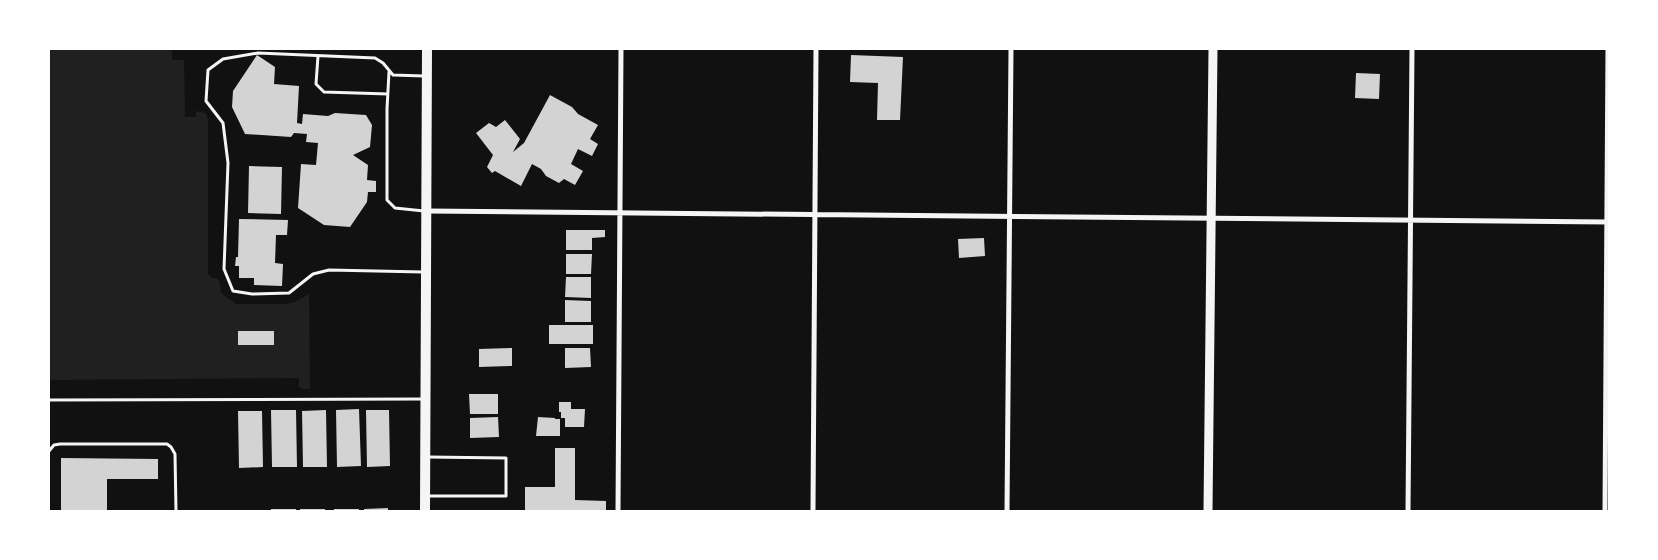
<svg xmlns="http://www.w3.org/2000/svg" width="1658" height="560" font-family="'Space Grotesk',sans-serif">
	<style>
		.green { fill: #202020 }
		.building { fill: #d3d3d3 }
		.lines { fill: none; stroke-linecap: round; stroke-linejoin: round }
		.service { stroke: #f5f5f5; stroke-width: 3 }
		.minor { stroke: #f5f5f5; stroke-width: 5 }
		.tertiary { stroke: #f5f5f5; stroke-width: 9 }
		.primary { stroke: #f5f5f5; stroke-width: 10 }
	</style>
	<rect width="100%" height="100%" fill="#111"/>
	<path class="green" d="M49,49H172V60H184L185,117H196V111L205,113L208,119V275H211V278H217L219,280L221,293L236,304H286L295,302L309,294L310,389H303L299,387V378L49,380Z"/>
	<path class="building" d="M257,55L275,67L274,84L299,86L297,123L302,124L303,114L328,116L335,113L366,115L372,125L370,147L353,155L368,165L367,180L376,181V192H368L367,202L350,227L324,225L298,208L301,164L316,165L318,143L306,142L307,134L294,133L291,137L245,134L232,107L233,91Z
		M851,55L903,57L900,120H877L878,83L850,82Z
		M1356,73L1380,74L1379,99L1355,98Z
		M550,95L572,107L578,114L598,125L590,139L598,144L592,156L578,149L571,164L583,171L575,185L564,179L559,183L546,176L541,169L532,164L521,186L495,171L492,173L487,167L493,155L476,133L489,123L496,127L505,120L520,139L513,152L524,143Z
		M249,166L282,167L281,214L248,213Z
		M239,219L288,220L287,235H276L275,263L283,264L282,286L254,285V278H239V266H235L236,257H238Z
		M566,230H605V237L592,238V250H566Z
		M984,238L985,256L959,258L958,239Z
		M566,254H592L591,274H566Z
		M566,277H591V298L565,297Z
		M565,300L591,301V322H565Z
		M549,325H593V344H549Z
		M238,331H274V345H238Z
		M512,348V366L479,367V349Z
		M565,348H590L591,367L565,368Z
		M469,394H498V414H470Z
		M559,402H571V409H585L584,427H565V418H561V412H559Z
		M359,409L361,466L337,467L336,410Z
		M271,410H296L297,467H272Z
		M326,410L327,467H303L302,411Z
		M366,410H389L390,466L367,467Z
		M238,411H262L263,467L239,468Z
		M498,417L499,437L470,438V418Z
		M538,417L555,418V419H560V436H536Z
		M555,448H575V500L606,501V511H525V487H555Z
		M61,458L158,459V479H107V511H61Z
		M388,508V511H364V509Z
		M271,509H296V511H271Z
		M300,509H325V511H300Z
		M334,509H359V511H334Z"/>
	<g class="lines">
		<path class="service" d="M318,56L316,84L324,92L388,94
			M389,72L387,109V200L395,208L424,211
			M423,272L329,270L313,274L289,293L252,294L233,291L224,269L228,163L223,123L206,101L208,70L223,59L258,53L375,58L383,63L393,75L424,76
			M49,400L423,399
			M49,451L54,445L60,444H167L171,447L175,454L176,511
			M426,496H506V458L428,457"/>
		<path class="minor" d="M427,211L1609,222
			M618,511L621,49
			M813,511L816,49
			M1007,511L1011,49
			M1408,511L1412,49
			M1605,511L1608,49"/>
		<path class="tertiary" d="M1208,511L1213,49"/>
		<path class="primary" d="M425,511L427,49"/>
	</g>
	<rect width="1658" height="560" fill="none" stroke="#ffffff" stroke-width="100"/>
</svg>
